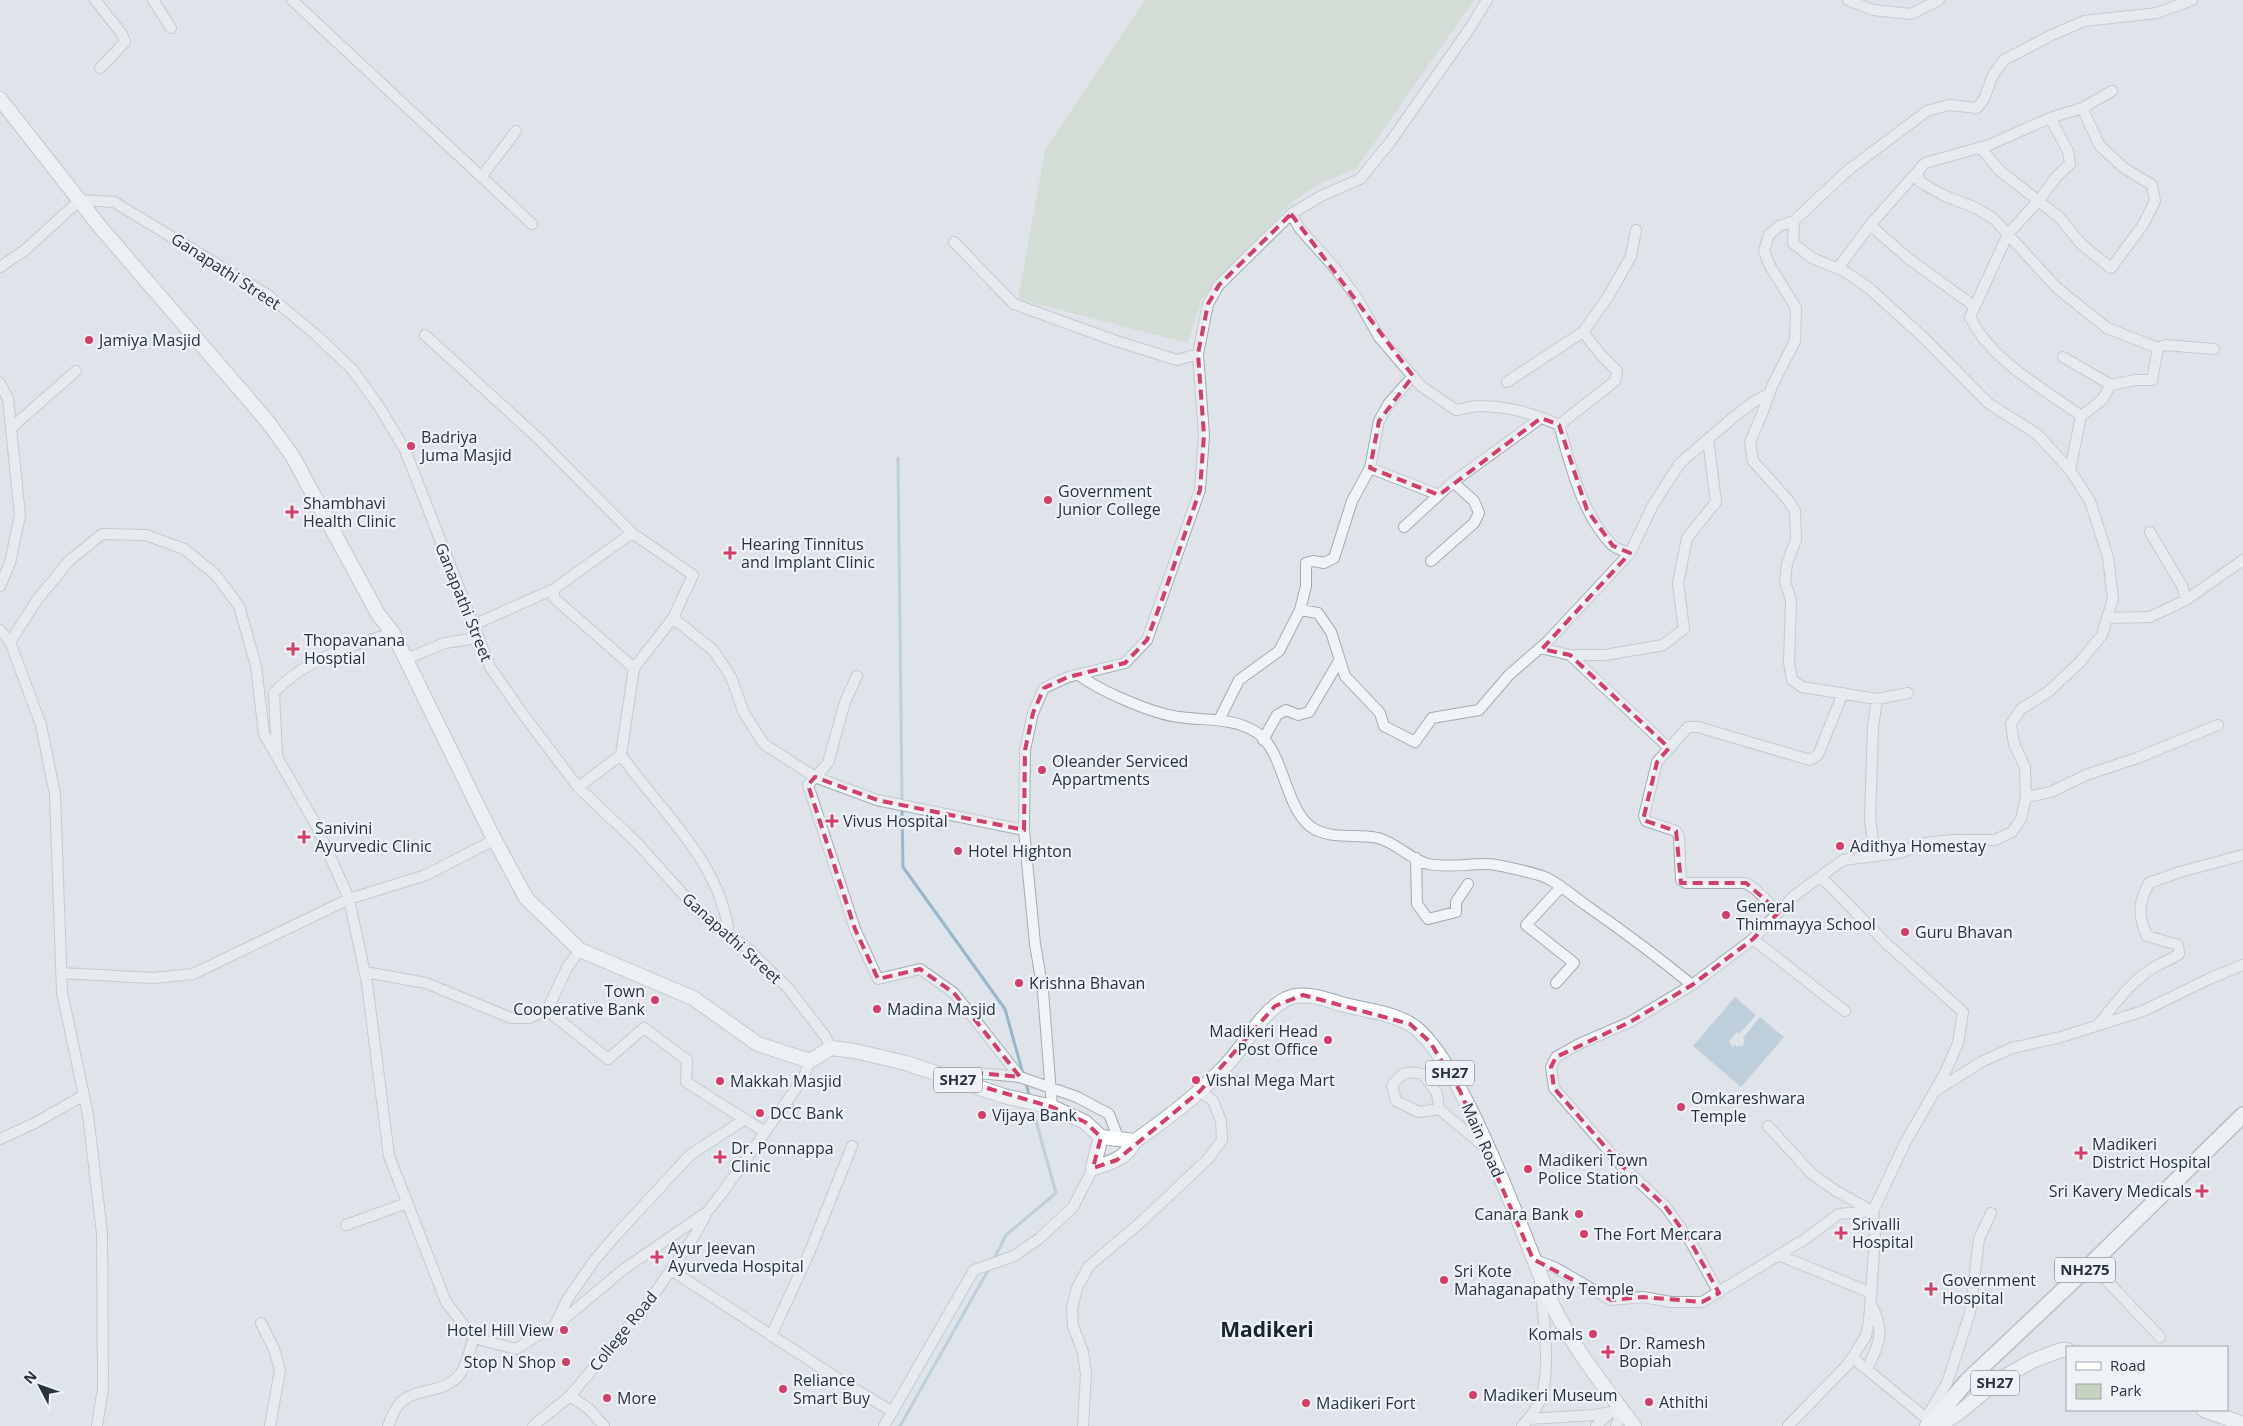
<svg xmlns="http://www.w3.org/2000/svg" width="2243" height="1426" font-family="'Open Sans',sans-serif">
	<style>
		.green { fill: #c7d3bf }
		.water { fill: #98b7ca }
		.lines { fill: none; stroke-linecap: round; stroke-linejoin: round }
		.stream { stroke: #98b7ca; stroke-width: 3 }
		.minor-casing { stroke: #a3acb3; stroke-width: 12 }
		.major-casing { stroke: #9daab5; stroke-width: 16 }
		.highway-casing { stroke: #8593a0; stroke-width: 18 }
		.minor { stroke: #f1f4f7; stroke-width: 10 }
		.major { stroke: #fff; stroke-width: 14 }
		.highway { stroke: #fff; stroke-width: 15 }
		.marked { fill: none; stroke: #d33e69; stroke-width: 4; stroke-dasharray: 10 6; stroke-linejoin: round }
		.poi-dot { fill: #d33e69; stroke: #eef2f6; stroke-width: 2 }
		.labels { text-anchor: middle; stroke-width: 4.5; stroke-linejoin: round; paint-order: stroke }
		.shield { fill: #eef2f6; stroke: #636d77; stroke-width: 1 }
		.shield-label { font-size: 15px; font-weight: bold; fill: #273440 }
		.street-label { font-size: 16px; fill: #273440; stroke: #eef2f6 }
		.poi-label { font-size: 16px; fill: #273440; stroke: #eef2f6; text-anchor: start }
		.district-label { font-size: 21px; font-weight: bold; fill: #192431; stroke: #eef2f6 }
	</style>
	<rect width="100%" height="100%" fill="#dee4e9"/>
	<path class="green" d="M1145,0H1474L1356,169L1321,183L1291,203L1201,300L1188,343L1018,299L1045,150Z"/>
	<path class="water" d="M1735,997L1756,1015L1739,1034L1737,1032L1729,1041L1732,1047L1735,1045L1737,1047L1740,1045L1742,1047L1745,1040L1743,1038L1760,1017L1784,1037L1741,1087L1693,1046Z"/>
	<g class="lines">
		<path class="stream" d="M898,458L902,802
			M902,808L903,867L1005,1009L1023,1074
			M1025,1080L1030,1098
			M994,1259L1006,1235L1056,1193L1032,1107
			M900,1426L990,1267"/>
		<g class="minor-casing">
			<path id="minor" d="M95,0L122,34L125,42L100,68
				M153,0L171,28
				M292,0L532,224
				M1848,0L1873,10L1911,14L1939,0
				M2050,118L2068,151L2070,164L2057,176L2039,200L2008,234L1970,317C1991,361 2043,388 2081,416L2070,470
				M1980,147L2000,171L2059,217L2082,245L2111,268L2143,225L2155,201L2152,185L2124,168L2100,146L2082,108
				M1917,172L1920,182L1943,195L1976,208L1994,219L2057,288L2107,328L2158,348L2165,345L2214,349
				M482,176L516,131
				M1291,214L1300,229L1334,267L1357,298L1379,337L1421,386L1456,410C1464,409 1472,406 1479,406C1506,406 1535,414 1559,425C1571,466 1581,513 1612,545C1616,549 1624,551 1630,553L1653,505L1680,463L1735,416L1755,401L1769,394
				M1794,221L1779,226L1769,235L1764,251L1770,266L1796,308L1795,341L1772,386L1762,414L1750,442L1753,461L1788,500L1795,511L1796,540L1787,563L1785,582L1791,600L1789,662L1792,680L1802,687L1877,699L1908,693
				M1870,225L1909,259L1974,306
				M954,242L1014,304L1113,340L1177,360L1198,354
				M0,267L25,250L80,200L114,202L268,295L316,335L352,369L380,408L405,450L490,667L520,710L578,787L637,843L700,913L746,947L788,988L825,1036L831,1048
				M1838,268L1870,225L1925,163L1989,145L2050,118L2082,108L2112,91
				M425,335L539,439L632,533L554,589V598L634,668L621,755C661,812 721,862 729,935
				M2063,357L2111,385L2135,380H2152L2158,348
				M1507,382L1583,332L1608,297L1631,256L1636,230
				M0,383L8,399L20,515L10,563L0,586
				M2081,416L2102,400L2111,385
				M1559,425L1615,381L1617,371L1601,355L1583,332
				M11,428L76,371
				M1370,468L1379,421L1389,403L1413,376
				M1404,527L1453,482L1541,418
				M2150,532L2182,586L2186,600
				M632,533L693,575L673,618L634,668
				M1431,561L1474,523L1479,513L1474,501L1453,482
				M1300,610L1318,613L1331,632L1345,676L1380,713L1384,726L1415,742L1432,718L1479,710L1509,675L1547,642L1630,553
				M673,618L713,650L731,677L744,713L764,744L815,777L877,800L1024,830
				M2107,618L2150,617L2186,600L2243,560
				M473,625L554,589
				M0,630L10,642
				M1540,648L1570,655H1605L1663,645L1684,629L1678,583L1687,538L1716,502L1708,439
				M1570,655L1669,748
				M406,659L445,643L478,638
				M1079,675C1100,691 1153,714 1179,717C1206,721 1232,717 1256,732C1286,751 1284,814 1316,830C1337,840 1357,833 1378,838C1397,843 1411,860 1428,864C1447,868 1466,864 1485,864C1493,863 1539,874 1547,878C1561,885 1574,897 1587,906C1623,931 1658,957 1692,985
				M857,676L845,702L828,763L808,785L855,929L878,979L920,969L954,993L1020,1077L978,1073L949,1076
				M1219,720L1239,680L1279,651L1300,610L1306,586V563L1313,561L1324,563L1334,558L1352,501L1370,468L1439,495
				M1263,740L1277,715L1286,710L1298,715L1309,712L1339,661
				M277,754L274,693C302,661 353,644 393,633
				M578,787L621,755
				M2026,797L2051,792L2086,775L2137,758L2218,725
				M1875,855L1870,819L1873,727L1877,699
				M1416,858L1417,904L1428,919L1456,912V902L1468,884
				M1779,912L1755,889L1746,883H1686L1681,880L1679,837L1676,831L1646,821L1644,816L1657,762L1688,727H1698L1810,760L1818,755L1843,693
				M1753,939L1845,1011
				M365,972L426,983L511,1018H529L547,1010L608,1059L644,1028L687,1060L686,1082L765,1132
				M61,973L153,978L193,974L349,899L426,875L494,840
				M1556,983L1574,963L1526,925L1561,887
				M547,1010L568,966L580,950
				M2098,1025C2115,1004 2133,978 2158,965C2166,961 2172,959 2179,954L2178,945L2147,936C2138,916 2138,903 2149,883L2180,872L2243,855
				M1020,1077L1077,1097L1109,1114L1119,1140
				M1937,1090L1981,1062L2012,1048L2061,1037L2143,1011L2211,978L2243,965
				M1052,1107L1043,991L1035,944L1024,830L1025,750L1033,713L1044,688L1068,677L1125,663L1147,640L1200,490L1204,435L1198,354L1208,304L1219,285L1291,214L1321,196L1360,179L1391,141L1472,25L1487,0
				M1439,1109L1437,1093L1423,1074C1406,1070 1402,1073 1392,1085L1396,1101L1419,1112L1439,1109L1487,1149
				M1768,1126L1812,1174L1836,1191L1872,1211
				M0,1139L35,1123L84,1095
				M346,1225L407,1203
				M1778,1255L1872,1293
				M1533,1259L1556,1268L1611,1300L1643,1297L1671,1302H1702L1805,1239L1839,1214L1873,1211
				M2091,1264L2160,1337
				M671,1270L843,1382L893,1412
				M1719,1293L1689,1239L1665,1206L1621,1165L1554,1088L1551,1067L1556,1057L1581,1043L1630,1022L1692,985L1753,939L1794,896L1843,860L1899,853L1926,843L1952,840H1995L2012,832L2021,819L2026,797L2025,767L2014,744L2011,724L2021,709L2048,692L2079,663L2102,635L2113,599L2108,557L2090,501L2070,470L2037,434L1988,403L1924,338L1869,288L1844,271L1812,258L1793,243L1794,221L1847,171L1927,111L1949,105L1977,108L1984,99L1993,75L2004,60L2052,35L2084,21L2157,13L2192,0
				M261,1323L274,1349L280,1370L270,1426
				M555,1325L567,1300L593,1262L617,1234L690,1155L745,1119
				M771,1336L810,1251L852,1146
				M1853,1358L1926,1418
				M1867,1369C1880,1343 1885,1331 1871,1304
				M570,1396L589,1409L604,1426
				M1529,1419L1594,1415L1622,1410
				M1928,1425L1926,1418L1947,1383L1970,1313L1979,1239L1991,1213
				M97,1426L103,1388L102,1233L88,1115L62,992L55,794L41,725L10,642L37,600L69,561L102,534L146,535L184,549L215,574L239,606L256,666L264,734L316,825L349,899L367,983L389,1156L446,1302L474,1338L516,1349L563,1320L624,1269L707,1212
				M388,1426C391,1418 395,1408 401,1402C418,1387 445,1394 460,1374C468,1364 469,1349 474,1338
				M533,1426L570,1396L648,1303L695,1235L707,1212L722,1193L804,1077L810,1061
				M884,1426L974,1270L1014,1256L1040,1238L1073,1207L1093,1168
				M1083,1426L1086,1374L1083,1352L1073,1326L1072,1308L1077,1288L1089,1266L1141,1222L1208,1159L1222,1140L1221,1121L1213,1101L1200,1091
				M1522,1426C1528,1420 1534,1412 1538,1405C1553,1376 1543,1314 1540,1282
				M1596,1426L1611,1412
				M1616,1426L1622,1410
				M1788,1426L1848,1364L1866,1336L1869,1321L1874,1252L1875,1230L1873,1211L1905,1143L1945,1073L1958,1043L1963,1012L1888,945L1821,877"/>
		</g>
		<g class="major-casing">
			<path id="major" d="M0,99L101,228L268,422L293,457L378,614L393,633L490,831L526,898L580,950L693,998L758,1044L810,1061L831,1048L855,1051L906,1063L1004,1096L1052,1107L1085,1122L1101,1137
				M1101,1137L1135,1141C1126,1158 1111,1163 1093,1168Z
				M1135,1141C1168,1118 1201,1093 1228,1063C1248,1042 1260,1013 1286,999C1304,990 1327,1000 1345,1005C1365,1010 1391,1013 1410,1024C1460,1053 1526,1243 1551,1302C1573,1348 1604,1386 1634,1426
				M2204,1410L2243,1424
				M1927,1426L1943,1423L1960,1412L1997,1381L2032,1361L2061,1350H2067"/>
		</g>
		<g class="highway-casing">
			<path id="highway" d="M1929,1426L1967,1381L2091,1264L2243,1115"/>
		</g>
		<use href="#minor" class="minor"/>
		<use href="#major" class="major"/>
		<use href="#highway" class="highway"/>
	</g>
	<path d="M0 0H2243V1426H0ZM1291,214L1413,376L1379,421L1370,468L1439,495L1541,418L1559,425L1587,510L1613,546L1630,553L1542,649L1570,655L1669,748L1657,762L1643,820L1676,831L1681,883H1746L1779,912L1753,939L1692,985L1630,1022L1556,1057L1551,1067L1554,1088L1621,1165L1665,1206L1689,1239L1719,1293L1702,1302L1643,1297L1611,1300L1533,1259L1460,1091L1430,1042L1410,1024L1303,995L1275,1006L1200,1091L1117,1160L1093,1168L1101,1137L1085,1122L1052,1107L946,1076L978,1073L1020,1077L954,993L920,969L878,979L855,929L808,785L815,777L877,800L1024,830L1025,750L1033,713L1044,688L1068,677L1125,663L1147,640L1163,597L1200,490L1204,435L1198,354L1208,304L1219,285Z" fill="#dee4e9" fill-opacity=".55" fill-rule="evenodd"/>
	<path class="marked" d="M1291,214L1413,376L1379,421L1370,468L1439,495L1541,418L1559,425L1587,510L1613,546L1630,553L1542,649L1570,655L1669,748L1657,762L1643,820L1676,831L1681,883H1746L1779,912L1753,939L1692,985L1630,1022L1556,1057L1551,1067L1554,1088L1621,1165L1665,1206L1689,1239L1719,1293L1702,1302L1643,1297L1611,1300L1533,1259L1460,1091L1430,1042L1410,1024L1303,995L1275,1006L1200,1091L1117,1160L1093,1168L1101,1137L1085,1122L1052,1107L946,1076L978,1073L1020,1077L954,993L920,969L878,979L855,929L808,785L815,777L877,800L1024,830L1025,750L1033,713L1044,688L1068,677L1125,663L1147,640L1163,597L1200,490L1204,435L1198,354L1208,304L1219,285Z"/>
	<g class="poi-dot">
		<circle cx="89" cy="340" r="5"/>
		<circle cx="411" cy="446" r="5"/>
		<circle cx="1048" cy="500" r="5"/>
		<path d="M289.5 504.5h5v5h5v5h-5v5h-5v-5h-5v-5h5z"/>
		<path d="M727.5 545.5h5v5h5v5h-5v5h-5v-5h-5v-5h5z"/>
		<path d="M290.5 641.5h5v5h5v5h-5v5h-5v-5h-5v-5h5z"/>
		<circle cx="1042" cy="770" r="5"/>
		<path d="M829.5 813.5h5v5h5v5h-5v5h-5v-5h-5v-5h5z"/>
		<path d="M301.5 829.5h5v5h5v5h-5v5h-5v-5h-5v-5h5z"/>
		<circle cx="1840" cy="846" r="5"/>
		<circle cx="958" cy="851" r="5"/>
		<circle cx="1726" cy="915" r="5"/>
		<circle cx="1905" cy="932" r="5"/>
		<circle cx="1019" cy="983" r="5"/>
		<circle cx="655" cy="1000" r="5"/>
		<circle cx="877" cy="1009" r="5"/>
		<circle cx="1328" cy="1040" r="5"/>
		<circle cx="1196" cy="1080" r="5"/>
		<circle cx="720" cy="1081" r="5"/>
		<circle cx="1681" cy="1107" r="5"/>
		<circle cx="760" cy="1113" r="5"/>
		<circle cx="982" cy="1115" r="5"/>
		<path d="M2078.5 1145.5h5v5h5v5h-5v5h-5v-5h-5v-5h5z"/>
		<path d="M717.5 1149.5h5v5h5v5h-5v5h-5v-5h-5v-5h5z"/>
		<circle cx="1528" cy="1169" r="5"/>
		<path d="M2199.5 1183.5h5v5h5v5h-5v5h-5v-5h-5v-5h5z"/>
		<circle cx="1579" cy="1214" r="5"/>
		<path d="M1838.5 1225.5h5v5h5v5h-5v5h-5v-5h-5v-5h5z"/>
		<circle cx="1584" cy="1234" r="5"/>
		<path d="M654.5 1249.5h5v5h5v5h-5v5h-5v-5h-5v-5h5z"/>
		<circle cx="1444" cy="1280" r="5"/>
		<path d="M1928.5 1281.5h5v5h5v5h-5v5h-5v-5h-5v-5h5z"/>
		<circle cx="564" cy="1330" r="5"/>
		<circle cx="1593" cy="1334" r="5"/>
		<path d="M1605.5 1344.5h5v5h5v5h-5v5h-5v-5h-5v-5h5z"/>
		<circle cx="566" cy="1362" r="5"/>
		<circle cx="783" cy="1389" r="5"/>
		<circle cx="1473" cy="1395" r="5"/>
		<circle cx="607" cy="1398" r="5"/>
		<circle cx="1649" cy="1402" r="5"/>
		<circle cx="1306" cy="1403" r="5"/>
	</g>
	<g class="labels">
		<g class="shield">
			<rect x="1426" y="1060.5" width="48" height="25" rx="4"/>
			<rect x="934" y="1067.5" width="48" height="25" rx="4"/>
			<rect x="2055" y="1257.5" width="60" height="25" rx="4"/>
			<rect x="1971" y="1370.5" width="48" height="25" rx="4"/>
		</g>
		<g class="shield-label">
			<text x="1450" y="1078">SH27</text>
			<text x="958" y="1085">SH27</text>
			<text x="2085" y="1275">NH275</text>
			<text x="1995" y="1388">SH27</text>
		</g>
		<g class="street-label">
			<text transform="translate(226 271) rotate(33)" y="6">Ganapathi Street</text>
			<text transform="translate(464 602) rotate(68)" y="6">Ganapathi Street</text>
			<text transform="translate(732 938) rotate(42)" y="6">Ganapathi Street</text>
			<text transform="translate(1483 1140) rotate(66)" y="6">Main Road</text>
			<text transform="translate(623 1331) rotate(-51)" y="6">College Road</text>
		</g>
		<g class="poi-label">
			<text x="99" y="346">Jamiya Masjid</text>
			<text x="421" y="443">Badriya<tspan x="421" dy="18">Juma Masjid</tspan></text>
			<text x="1058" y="497">Government<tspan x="1058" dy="18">Junior College</tspan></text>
			<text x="303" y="509">Shambhavi<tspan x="303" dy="18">Health Clinic</tspan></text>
			<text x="741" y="550">Hearing Tinnitus<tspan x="741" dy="18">and Implant Clinic</tspan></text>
			<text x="304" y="646">Thopavanana<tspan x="304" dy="18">Hosptial</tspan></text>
			<text x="1052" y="767">Oleander Serviced<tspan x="1052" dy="18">Appartments</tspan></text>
			<text x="843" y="827">Vivus Hospital</text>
			<text x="315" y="834">Sanivini<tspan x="315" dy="18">Ayurvedic Clinic</tspan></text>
			<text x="1850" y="852">Adithya Homestay</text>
			<text x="968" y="857">Hotel Highton</text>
			<text x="1736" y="912">General<tspan x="1736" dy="18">Thimmayya School</tspan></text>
			<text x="1915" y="938">Guru Bhavan</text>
			<text x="1029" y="989">Krishna Bhavan</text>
			<text x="645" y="997" text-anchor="end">Town<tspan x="645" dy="18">Cooperative Bank</tspan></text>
			<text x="887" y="1015">Madina Masjid</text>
			<text x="1318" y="1037" text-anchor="end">Madikeri Head<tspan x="1318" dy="18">Post Office</tspan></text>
			<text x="1206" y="1086">Vishal Mega Mart</text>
			<text x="730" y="1087">Makkah Masjid</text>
			<text x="1691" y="1104">Omkareshwara<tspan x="1691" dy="18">Temple</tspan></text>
			<text x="770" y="1119">DCC Bank</text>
			<text x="992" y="1121">Vijaya Bank</text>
			<text x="2092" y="1150">Madikeri<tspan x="2092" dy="18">District Hospital</tspan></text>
			<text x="731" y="1154">Dr. Ponnappa<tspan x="731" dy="18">Clinic</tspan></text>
			<text x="1538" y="1166">Madikeri Town<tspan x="1538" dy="18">Police Station</tspan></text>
			<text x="2192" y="1197" text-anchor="end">Sri Kavery Medicals</text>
			<text x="1569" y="1220" text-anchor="end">Canara Bank</text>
			<text x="1852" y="1230">Srivalli<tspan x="1852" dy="18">Hospital</tspan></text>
			<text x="1594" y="1240">The Fort Mercara</text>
			<text x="668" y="1254">Ayur Jeevan<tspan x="668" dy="18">Ayurveda Hospital</tspan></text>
			<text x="1454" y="1277">Sri Kote<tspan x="1454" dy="18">Mahaganapathy Temple</tspan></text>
			<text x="1942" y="1286">Government<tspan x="1942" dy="18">Hospital</tspan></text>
			<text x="554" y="1336" text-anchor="end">Hotel Hill View</text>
			<text x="1583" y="1340" text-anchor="end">Komals</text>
			<text x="1619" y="1349">Dr. Ramesh<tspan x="1619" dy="18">Bopiah</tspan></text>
			<text x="556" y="1368" text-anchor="end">Stop N Shop</text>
			<text x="793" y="1386">Reliance<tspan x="793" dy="18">Smart Buy</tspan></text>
			<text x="1483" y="1401">Madikeri Museum</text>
			<text x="617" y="1404">More</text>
			<text x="1659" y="1408">Athithi</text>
			<text x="1316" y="1409">Madikeri Fort</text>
		</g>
		<g class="district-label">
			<text x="1267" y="1337">Madikeri</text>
		</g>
	</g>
	<rect x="2066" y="1346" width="162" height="65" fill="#eef2f6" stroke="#9ea6ad"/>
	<rect x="2076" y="1362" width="25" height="8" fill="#ffffff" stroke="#9ea6ad"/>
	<text x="2110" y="1371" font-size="15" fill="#273440">Road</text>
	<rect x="2076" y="1384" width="25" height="15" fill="#c7d3bf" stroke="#9ea6ad"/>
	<text x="2110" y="1396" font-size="15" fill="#273440">Park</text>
	<g transform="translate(40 1386) rotate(311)" stroke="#eef2f6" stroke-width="4" paint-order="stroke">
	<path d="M0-4L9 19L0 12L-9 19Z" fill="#273440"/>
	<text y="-8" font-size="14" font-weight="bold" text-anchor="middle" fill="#273440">N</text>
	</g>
</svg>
